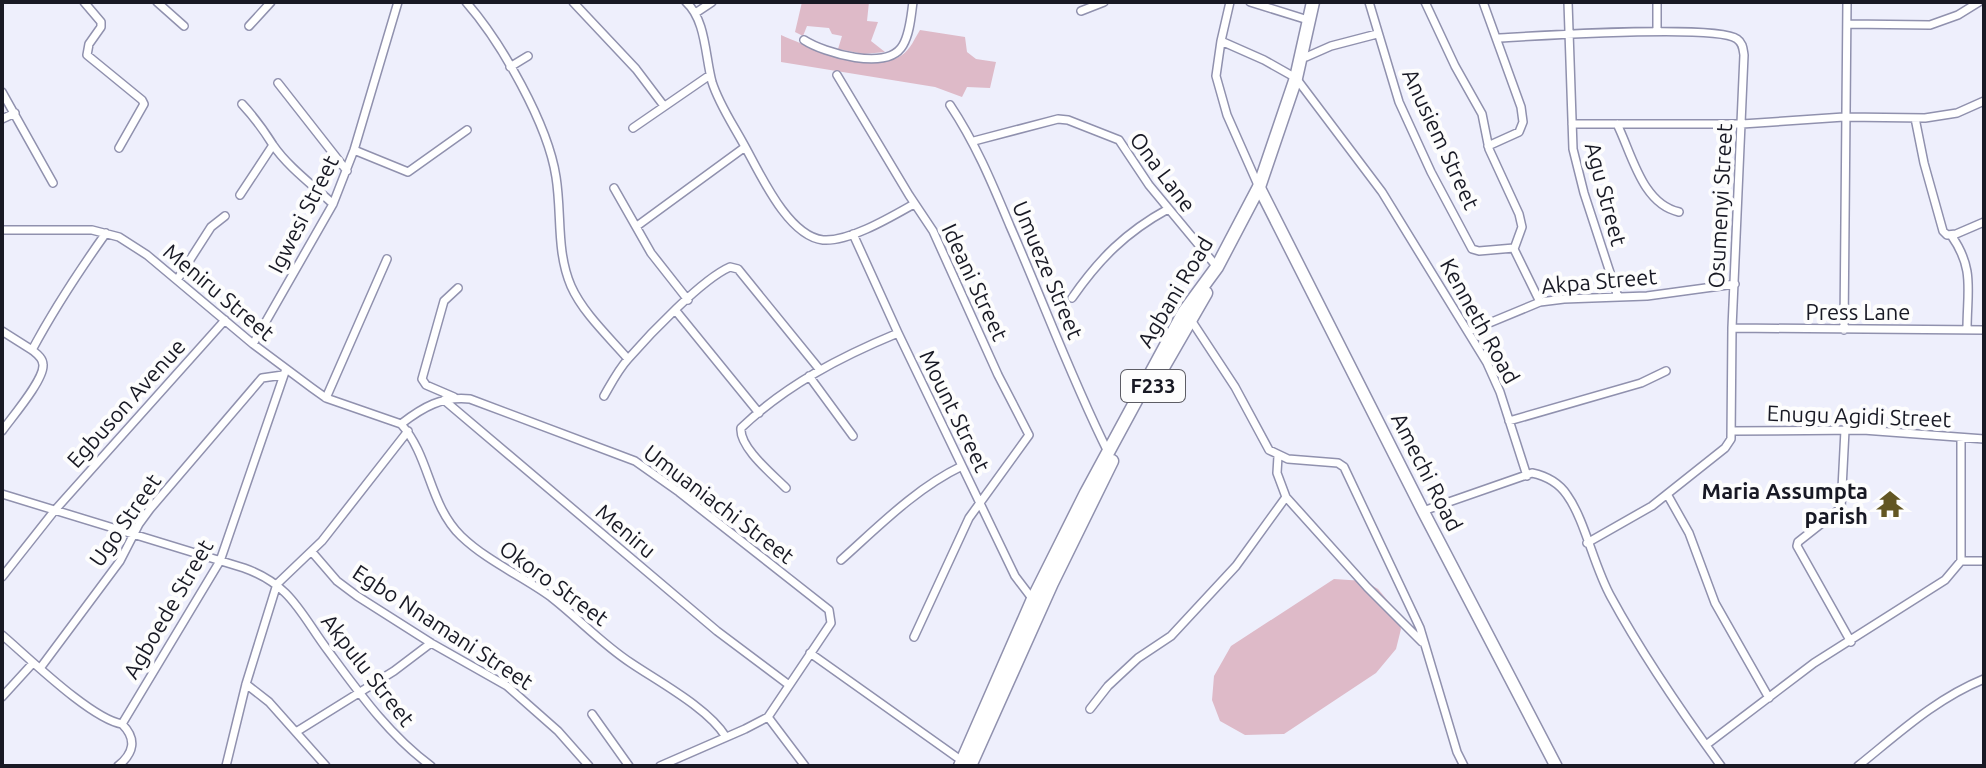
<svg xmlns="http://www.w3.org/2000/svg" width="1986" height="768" font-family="Ubuntu,sans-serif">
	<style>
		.green { fill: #debac8 }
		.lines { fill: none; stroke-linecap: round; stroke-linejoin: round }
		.minor-casing { stroke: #9091ae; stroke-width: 10 }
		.secondary-casing { stroke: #9091ae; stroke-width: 14 }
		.primary-casing { stroke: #9091ae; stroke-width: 15 }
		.minor { stroke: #fff; stroke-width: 7 }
		.secondary { stroke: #fff; stroke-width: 11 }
		.primary { stroke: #fff; stroke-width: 12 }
		.labels { text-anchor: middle; stroke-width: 8; stroke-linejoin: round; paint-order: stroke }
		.shield { fill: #fdfdfd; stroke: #5d5d65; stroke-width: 2 }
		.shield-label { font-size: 20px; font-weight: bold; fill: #181924 }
		.street-label { font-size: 22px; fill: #181924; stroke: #fdfdfd }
		.poi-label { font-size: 22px; font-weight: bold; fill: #181924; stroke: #fdfdfd; text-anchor: end }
	</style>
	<rect width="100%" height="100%" fill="#eeeffc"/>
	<path class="green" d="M802,2H869L867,21L878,22L871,41L885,52L864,54L838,49L842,36L832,34L829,28L807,26L803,36L795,32Z
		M920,30L965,37L967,52L976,59L996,62L990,88L967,87L962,97L935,87L781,62V35C811,48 872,75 902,55C910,50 915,38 920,30Z
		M1334,579L1364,581L1378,589L1393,607L1401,629L1396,649L1376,673L1284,734L1245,735L1220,721L1212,700L1214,676L1231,646Z"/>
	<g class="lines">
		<g class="minor-casing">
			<path id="minor" d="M84,2L101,22V27L89,44L87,55L142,100L144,104L119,148
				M157,2L184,26
				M466,2C501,42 548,124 556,177C562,214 556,251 571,286C583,313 609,337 628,359
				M573,2L636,69L664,106
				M686,2C706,20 705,56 712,82C719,104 732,123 743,143C759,171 787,236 823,240C849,242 891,217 914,204
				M1230,2L1221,41L1264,60L1296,78L1382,192L1487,363L1500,392L1527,476
				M1250,2L1308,20
				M1369,2L1399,102L1431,172L1472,249L1479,251L1514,248
				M1425,2L1455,66L1482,114L1489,149L1519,214L1522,227L1514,249L1540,302
				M1483,2L1521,107L1523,122L1519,132L1488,146
				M1568,2L1573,149L1584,193L1618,297
				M1081,11L1104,2
				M697,12L712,2
				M1847,24L1930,25L1958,15L1979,2
				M249,26L271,2
				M1657,31V2
				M1498,38C1534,36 1717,24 1737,39C1743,43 1743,49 1744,55L1732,328L1731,439L1725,448L1652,506L1587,543
				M804,40C824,53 888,72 903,45C910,33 911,16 913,2
				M1221,41L1216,76L1227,115L1258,185
				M1306,57L1331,46L1377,34
				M510,67L528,56
				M837,75L909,195L933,231L998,375L1029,435L969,518L914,637
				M278,83L347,171
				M2,92L53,183
				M242,104C256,119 263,129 273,145C288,167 314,186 333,204
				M950,105C976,144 992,183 1010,226C1043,301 1071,378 1108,452
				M1915,118L1924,163L1943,231L1947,235L1956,234L1984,222
				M2,119L15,113
				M1572,124H1742L1844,117L1925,118L1957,113L1984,101
				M1617,124C1632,154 1642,204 1679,212
				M633,128L710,75
				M974,141L1058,119L1068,120L1119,140L1149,185L1217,267
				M354,150L408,172L467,130
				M614,188L651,253L688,300
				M240,195L273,145
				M637,226L745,147
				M2,230H92L119,237L147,255L253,344L312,388L326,398L401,424
				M853,234L898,333L1015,576L1034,601
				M1951,235C1975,269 1967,290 1967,330
				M177,280L211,227L225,216
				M1072,298C1099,259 1126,232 1168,209
				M676,311L759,413
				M1191,320L1235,387L1269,450L1288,459L1338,463L1344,467L1420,628L1457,752L1464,766
				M1732,328L1984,330
				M1844,330L1847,2
				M2,331L32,350
				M1470,331L1540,302L1564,299L1647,296L1735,284
				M253,344L333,204L354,150L398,2
				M809,376L853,436
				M604,396C611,384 618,370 628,359C649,335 702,279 730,267L738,269L820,370
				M454,397L426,385L422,379L444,301L458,288
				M326,398L387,259
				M444,400L717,631L789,685
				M1509,421L1641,383L1666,371
				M401,424C423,407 442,396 470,399L635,461L679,492L829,610L831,623L768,717L745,729L660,766
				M401,424C430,456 429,505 461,536C487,561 522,576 551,597C578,618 602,644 631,663C659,682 708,708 726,737
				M1845,430L1841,508L1798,542L1797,546L1851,642
				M2,431C12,417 44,380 43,365C43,358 37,354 32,350C54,309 79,271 106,233
				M1732,431L1863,430L1984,439
				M1278,456L1277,473L1286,497L1367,587L1422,642
				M786,488C772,474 739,447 741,428C786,385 840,357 898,333
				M2,494L244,568C292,585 301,615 329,652C360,694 389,735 431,766
				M1667,494L1689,533L1715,603L1769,698
				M1423,511L1532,473C1546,476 1559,483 1567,495C1585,520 1594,567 1611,597C1643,656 1681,711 1721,766
				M312,552L337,581L357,596L431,643L507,686L558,731L589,766
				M841,560C878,527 916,488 962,466
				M1961,561V438
				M2,577L55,510L225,320
				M2,635C28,657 91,719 122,724
				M810,653L965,763
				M41,667L120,561L139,524L150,509L262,378L283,375
				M246,684L269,702L326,766
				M2,697L33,663
				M1090,709L1108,686L1138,658L1171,636L1236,566L1286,497
				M592,714L629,766
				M768,717L805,766
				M296,732L394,671L431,643
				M1706,745L1814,663L1945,580L1961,561H1984
				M118,766C134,753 137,739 122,724L220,561L286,369
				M226,766L246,684L277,584L322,541L408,431
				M1858,766C1898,734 1935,699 1984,679"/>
		</g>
		<g class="secondary-casing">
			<path id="secondary" d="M1259,187L1423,511L1556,766"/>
		</g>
		<g class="primary-casing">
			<path id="primary" d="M1157,378L1206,293
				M960,766L1033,599L1086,493L1184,312L1217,267L1259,187L1296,78L1313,2
				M970,766L1052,583L1112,461"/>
		</g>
		<use href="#minor" class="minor"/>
		<use href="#secondary" class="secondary"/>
		<use href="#primary" class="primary"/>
	</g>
	<defs>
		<g id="temple-bare" transform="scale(2.16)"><path d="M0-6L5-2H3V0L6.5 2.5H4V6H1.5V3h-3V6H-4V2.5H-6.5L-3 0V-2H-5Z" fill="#625623" stroke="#fdfdfd" stroke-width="2.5" paint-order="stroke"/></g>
	</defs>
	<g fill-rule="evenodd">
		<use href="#temple-bare" x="1890" y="504"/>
	</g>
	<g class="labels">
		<rect class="shield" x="1121" y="370" width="64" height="32" rx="6"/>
		<g class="shield-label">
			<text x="1153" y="393">F233</text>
		</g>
		<g class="street-label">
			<text transform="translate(1441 139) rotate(65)" y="8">Anusiem Street</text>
			<text transform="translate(1163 172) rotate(53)" y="8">Ona Lane</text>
			<text transform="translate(1606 194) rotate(75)" y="8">Agu Street</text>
			<text transform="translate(1720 206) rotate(-87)" y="8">Osumenyi Street</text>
			<text transform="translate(303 214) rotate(-63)" y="8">Igwesi Street</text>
			<text transform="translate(1048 270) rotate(67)" y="8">Umueze Street</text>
			<text transform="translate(1599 281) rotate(-5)" y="8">Akpa Street</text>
			<text transform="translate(975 282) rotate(65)" y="8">Ideani Street</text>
			<text transform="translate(219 292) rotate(40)" y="8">Meniru Street</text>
			<text transform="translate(1175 292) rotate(-59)" y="8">Agbani Road</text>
			<text x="1858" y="320">Press Lane</text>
			<text transform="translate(1480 321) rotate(61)" y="8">Kenneth Road</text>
			<text transform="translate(126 403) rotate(-48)" y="8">Egbuson Avenue</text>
			<text transform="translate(955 411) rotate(64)" y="8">Mount Street</text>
			<text transform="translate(1859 416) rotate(2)" y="8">Enugu Agidi Street</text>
			<text transform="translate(1427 472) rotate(63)" y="8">Amechi Road</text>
			<text transform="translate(719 504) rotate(37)" y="8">Umuaniachi Street</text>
			<text transform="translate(125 520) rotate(-55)" y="8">Ugo Street</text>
			<text transform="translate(626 531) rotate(40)" y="8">Meniru</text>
			<text transform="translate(554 583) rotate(36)" y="8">Okoro Street</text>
			<text transform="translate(168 609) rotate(-60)" y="8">Agboede Street</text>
			<text transform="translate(443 627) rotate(33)" y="8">Egbo Nnamani Street</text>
			<text transform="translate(368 670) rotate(52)" y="8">Akpulu Street</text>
		</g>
		<g class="poi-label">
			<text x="1868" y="499">Maria Assumpta<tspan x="1868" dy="25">parish</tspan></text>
		</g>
	</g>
	<rect width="1986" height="768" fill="none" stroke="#181924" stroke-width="8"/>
</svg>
